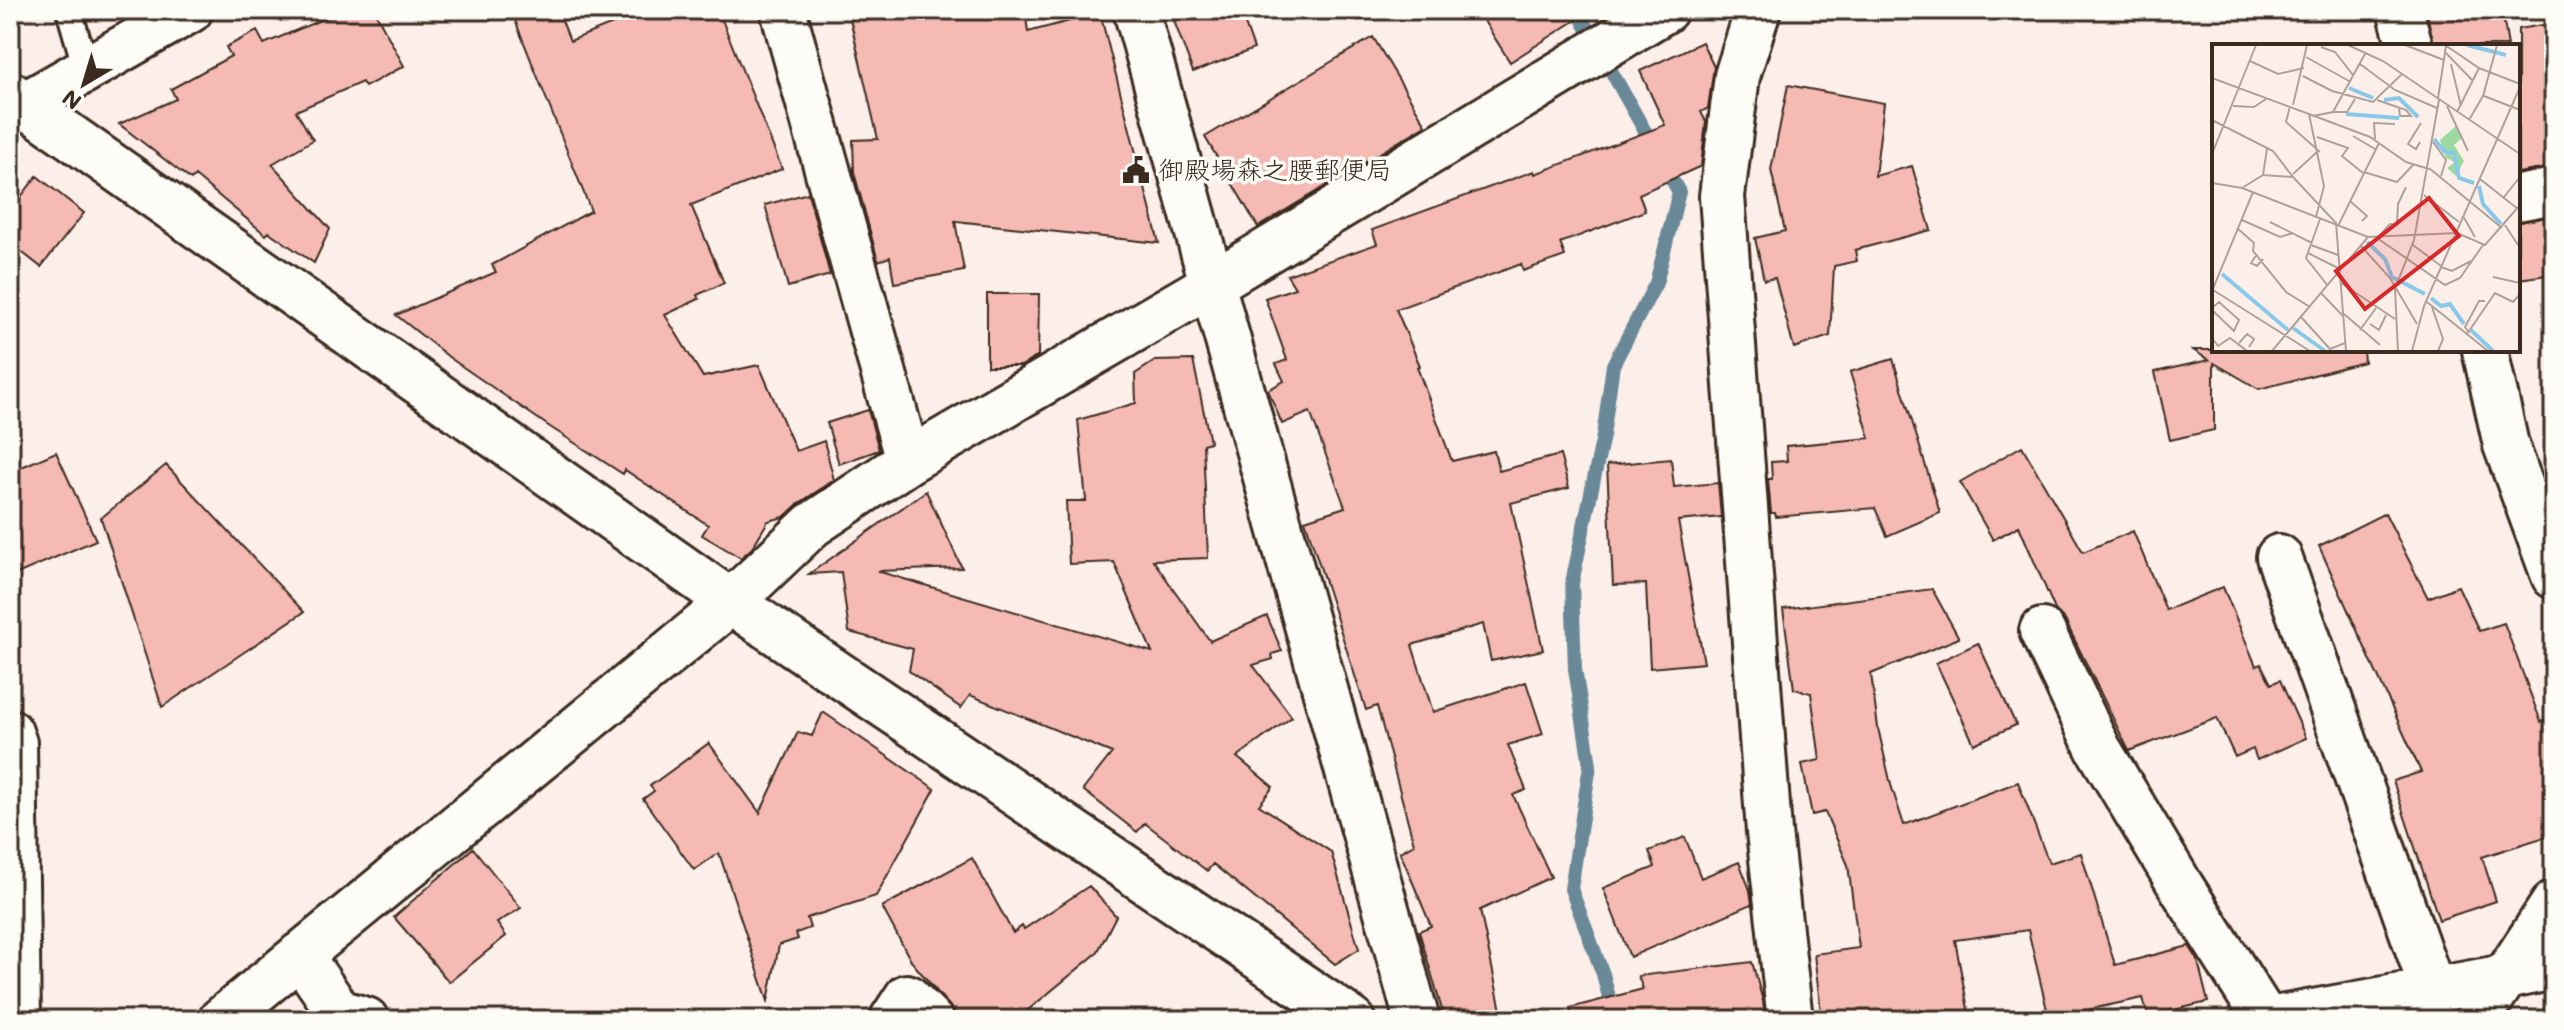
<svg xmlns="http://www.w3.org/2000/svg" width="2564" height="1030" font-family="Mali,'Klee One',sans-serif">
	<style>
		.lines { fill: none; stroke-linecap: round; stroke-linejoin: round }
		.stream { stroke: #6a8998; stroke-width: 14 }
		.building { fill: #f6bab5; stroke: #3b2a1e; stroke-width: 2 }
		.service-casing { stroke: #3b2a1e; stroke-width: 30 }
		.minor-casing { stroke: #3b2a1e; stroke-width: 50 }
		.tertiary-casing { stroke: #3b2a1e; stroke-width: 50 }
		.secondary-casing { stroke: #3b2a1e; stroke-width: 50 }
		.service { stroke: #fdfcf7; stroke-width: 24 }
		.minor { stroke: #fdfcf7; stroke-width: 44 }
		.tertiary { stroke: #fdfcf7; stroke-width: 44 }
		.secondary { stroke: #fdfcf7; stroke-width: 44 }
		.labels { text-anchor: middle; stroke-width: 7; stroke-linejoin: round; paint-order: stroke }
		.poi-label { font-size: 26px; fill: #3b2a1e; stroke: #fdfcf7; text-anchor: start }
		.inset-river { fill: none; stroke: #89c8e9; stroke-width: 4 }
		.inset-road { fill: none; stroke: #afa098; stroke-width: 2 }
		.view { fill: #d62828; fill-opacity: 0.15; stroke: #d62828; stroke-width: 4 }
		.inset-edge { fill: none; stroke: #3b2a1e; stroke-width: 4 }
	</style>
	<rect width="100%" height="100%" fill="#fcefea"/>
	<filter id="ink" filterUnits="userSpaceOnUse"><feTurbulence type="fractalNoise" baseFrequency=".0125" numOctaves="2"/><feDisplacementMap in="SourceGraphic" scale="16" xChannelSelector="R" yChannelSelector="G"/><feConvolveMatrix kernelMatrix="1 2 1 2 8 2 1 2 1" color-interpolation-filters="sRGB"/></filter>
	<g filter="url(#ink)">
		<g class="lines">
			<path class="stream" d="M1577,10L1679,192L1656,283L1613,365L1603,436L1572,583L1575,669L1590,765L1571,889L1603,974L1615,1020"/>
		</g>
		<path class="building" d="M344,10H374L404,66L365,87L362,82L296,111L313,140L272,164L330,229L314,263L269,232L266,235L195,176L191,180L119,124L176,99L171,89L231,56L226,47L257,31L264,44Z
			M511,10H558L570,41L648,10H718L782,169L691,205L724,283L697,295L699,299L665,315L703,377L759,365L796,451L824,441L834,480L798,504L784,517L768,521L752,548L741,558L702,535L708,525L625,470L623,474L550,427L450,358L396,315L496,272L492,265L591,211Z
			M848,10H1025L1028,32L1100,13L1159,243L955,221L964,271L894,283L890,257L878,261L854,172L853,140L878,139Z
			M1170,10H1240L1254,49L1193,72Z
			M1477,10H1592L1510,62Z
			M2426,10H2502L2508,46H2434Z
			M2549,24L2554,54V167L2518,173V29Z
			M1373,37L1426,125L1258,227L1205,137Z
			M1702,42L1714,67L1708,108L1701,112L1706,122L1701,166L1639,194L1645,211L1560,243L1565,256L1523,271L1521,264L1396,309L1420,366L1417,367L1452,461L1494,451L1499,471L1560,455L1569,488L1511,503L1543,650L1491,661L1483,624L1412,645L1433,712L1526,682L1543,734L1508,745L1526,790L1513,795L1551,877L1480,910L1503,1020H1445L1419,931L1431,926L1400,852L1414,844L1377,706L1366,710L1305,520L1345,507L1310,412L1282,424L1268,390L1284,381L1276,364L1287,360L1265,298L1295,288L1287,275L1377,244L1372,230L1534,171L1535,174L1665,125L1640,71Z
			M1788,85L1884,103L1875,176L1912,166L1931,230L1855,250L1857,261L1834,266L1830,336L1794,348L1775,278L1764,280L1755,238L1785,231L1771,170Z
			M37,176L84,213L41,267L10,243V211Z
			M808,193L830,275L788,287L765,205Z
			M2554,216V274L2518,279V222Z
			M987,294H1039L1038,356L1021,366H987Z
			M2193,350H2363L2364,362L2259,389L2214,363V430L2170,440L2155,372L2209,360Z
			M1893,359L1940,513L1887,536L1875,508L1776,517L1775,513H1771L1768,479H1772L1771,462L1787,461L1786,446L1870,438L1850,372Z
			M1193,360L1210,442L1203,444L1208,558L1153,560L1210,641L1267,616L1282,651L1272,654L1273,659L1253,665L1292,717L1237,757L1273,787L1259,805L1331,852L1359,949L1335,964L1213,864L1207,871L1145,823L1137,832L1083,790L1112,753L970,695L961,708L909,671L913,649L849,632L841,572L809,574L926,491L962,568L877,571L1152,652L1114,562L1069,564L1066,501H1086L1078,420L1136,403L1135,374L1155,361Z
			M868,410L879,450L839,464L827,423Z
			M2022,446L2083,552L2133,531L2166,610L2223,587L2256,666L2261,664L2271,684L2280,680L2306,738L2257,760L2253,749L2235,757L2217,718L2129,751L2065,620L2055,610L2019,526L1993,540L1960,482Z
			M56,452L96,540L10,577V472Z
			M1671,459L1674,487L1718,483L1721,517L1678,521L1704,663L1650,668L1646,584L1613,585L1607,465Z
			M166,465L304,612L162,707L101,518Z
			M2385,513L2428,598L2458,586L2479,631L2504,623L2541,722L2554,718V834L2482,857L2496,901L2439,920L2393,781L2421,772L2319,546Z
			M1932,589L1959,638L1871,674L1878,728L1891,785L1904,825L2018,782L2049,863L2081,853L2115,965L2189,946L2197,958L2208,1002L2148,1016L2143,998L2049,1018L2028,930L1955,940L1970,1020H1917L1916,1014L1867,1020H1822L1814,954L1859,948L1848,865L1825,812L1812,815L1802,764L1820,760L1811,693L1794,689L1783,609Z
			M1978,643L2016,725L1974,744L1936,663Z
			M823,712L935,789L876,896L807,918L810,928L796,933L798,939L779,945L768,1001L719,853L694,870L643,799L654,791L650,786L709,743L760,813L798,732L812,736Z
			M1685,837L1701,878L1739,862L1750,890L1752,904L1630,957L1603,888L1655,867L1649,851Z
			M473,848L521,908L497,923L506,936L449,982L394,917Z
			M972,858L1013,933L1022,926L1024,929L1089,886L1116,916L1097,953L1016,1020H961L911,961L882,907Z
			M1752,962L1763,1001L1765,1020H1572L1570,1008L1643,989L1638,976Z"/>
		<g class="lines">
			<g class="service-casing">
				<path id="service" d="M69,10L86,69"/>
			</g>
			<g class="minor-casing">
				<path id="minor" d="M783,10L908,461
					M1136,10L1417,1020
					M1758,10L1737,76L1722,196L1769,832L1790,1020
					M2400,10L2410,46
					M2518,198L2554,191
					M2485,350L2506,445L2554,576
					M2279,557L2433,991
					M2042,631L2098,748L2182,888L2266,1020
					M10,732L14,743L18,1020
					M300,955L339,1012L366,1020
					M2505,977L2554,967
					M221,1020L731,602L812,525L908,461L1212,284L1665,10
					M892,1020L907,997L930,1020"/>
			</g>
			<g class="tertiary-casing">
				<path id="tertiary" d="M10,94L731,602L1352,1020
					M2269,1020L2505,977
					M2477,1020L2554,903"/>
			</g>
			<g class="secondary-casing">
				<path id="secondary" d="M10,113L190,10"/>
			</g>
			<use href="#service" class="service"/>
			<use href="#minor" class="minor"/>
			<use href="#tertiary" class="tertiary"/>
			<use href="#secondary" class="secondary"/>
		</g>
	</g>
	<defs>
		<g id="civic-bare" transform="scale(2.16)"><path d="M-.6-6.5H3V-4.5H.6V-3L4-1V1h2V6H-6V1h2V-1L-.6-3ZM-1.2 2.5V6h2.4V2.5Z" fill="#3b2a1e" stroke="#fdfcf7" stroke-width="2.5" paint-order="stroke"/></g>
	</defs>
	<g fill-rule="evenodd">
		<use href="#civic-bare" x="1136" y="170"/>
	</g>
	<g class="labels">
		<g class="poi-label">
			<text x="1158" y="179">御殿場森之腰郵便局</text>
		</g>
	</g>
	<g transform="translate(2212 44)">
		<rect width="308" height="308" fill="#fcefea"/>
		<path d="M244,82L250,94L242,101L252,117L244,132L235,124L243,118L234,114L228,96Z" fill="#9cd9a1"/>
		<path class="inset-river" d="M255,1L294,11M137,44L161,54M172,56L187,54L206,73M134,70L187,74M222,95L233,108L242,109L247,134L262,139M267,142L271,160L289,180M155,198L173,215L180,233L213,250M10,230L76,286M219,254L229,262L238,260L252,280M81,284L113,307M259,286L281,307"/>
		<path class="inset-road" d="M136,1L171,17L308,110M193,1L232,16M233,1L267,24L308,40M109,3L123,8L141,31M234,9L261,37M94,13L137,37M38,17L66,30L92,24M148,20L183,46L225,64M239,20L249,62M91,32L120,47L161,58L190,30M0,34L97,70L112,142L104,173M272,52L308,66M226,54L234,2M165,56L194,66L199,72H188L187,64M81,61L95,1M21,62L42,63L54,55M78,62L74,78L108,108M235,62L256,107M121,68H135L143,55M245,68L267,24M97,70L158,93L194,118L217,125M101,72L121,68L154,8M0,76L61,107L81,133M257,76L271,52L285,1M141,92L163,105M105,93L136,104L130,112L151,129M163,95L162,79L183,80M208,98L204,105L196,100L209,79M221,98L234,116L229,132M0,110L44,1M217,124L290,184M152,128L185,138L201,121M81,130L105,108M51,131L55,105M268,135L306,165M0,139L30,144L156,193L245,189L273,201L308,161M30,144L51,131L81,133L124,179L134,307M212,151L247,178M292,153L308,133M138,157L155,172L150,177M251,172L263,193M108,175L94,214L116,242M30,176L68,193L81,189M58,178L100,199M293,181L308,204M126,182L167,99M25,184L42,199L41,207L74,248L98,263M166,193L178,180L185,181L186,160L194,143M165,194L233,241L248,234L271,201M99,201L126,211M201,201L229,222M149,202L178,234L205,280M96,209L126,224M45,210L39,219L45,222L51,215M229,223L240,227L259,217M281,233L308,239M129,239L183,275M1,246L98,307M0,247L41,148M109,249L131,272M215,258L276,307M220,263L231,295L226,307M0,264L7,258L27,276L22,287L0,266M132,270L168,301M89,273L118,305L133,299M158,280L167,286L174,271M148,286L164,264M256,287L253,283L267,257H273M255,290L283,249L301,258L308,250M0,294L6,302L18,294L35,307M27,299L35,290L42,295L37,303M60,307L156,193M186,307L183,245L202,196L227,56M200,307L212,262L308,43"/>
		<path class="view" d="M217,154L247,192L153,265L124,227Z"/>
		<rect width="308" height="308" class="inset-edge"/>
	</g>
	<rect width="2564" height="1030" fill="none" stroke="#fdfcf7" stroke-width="40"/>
	<rect x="20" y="20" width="2524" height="990" fill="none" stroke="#3b2a1e" stroke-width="3" filter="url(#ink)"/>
	<g transform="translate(84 84) rotate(218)" stroke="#fdfcf7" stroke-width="6" paint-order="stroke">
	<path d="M0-6L14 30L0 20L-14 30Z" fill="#3b2a1e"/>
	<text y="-12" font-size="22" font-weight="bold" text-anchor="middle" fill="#3b2a1e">N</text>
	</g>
</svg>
